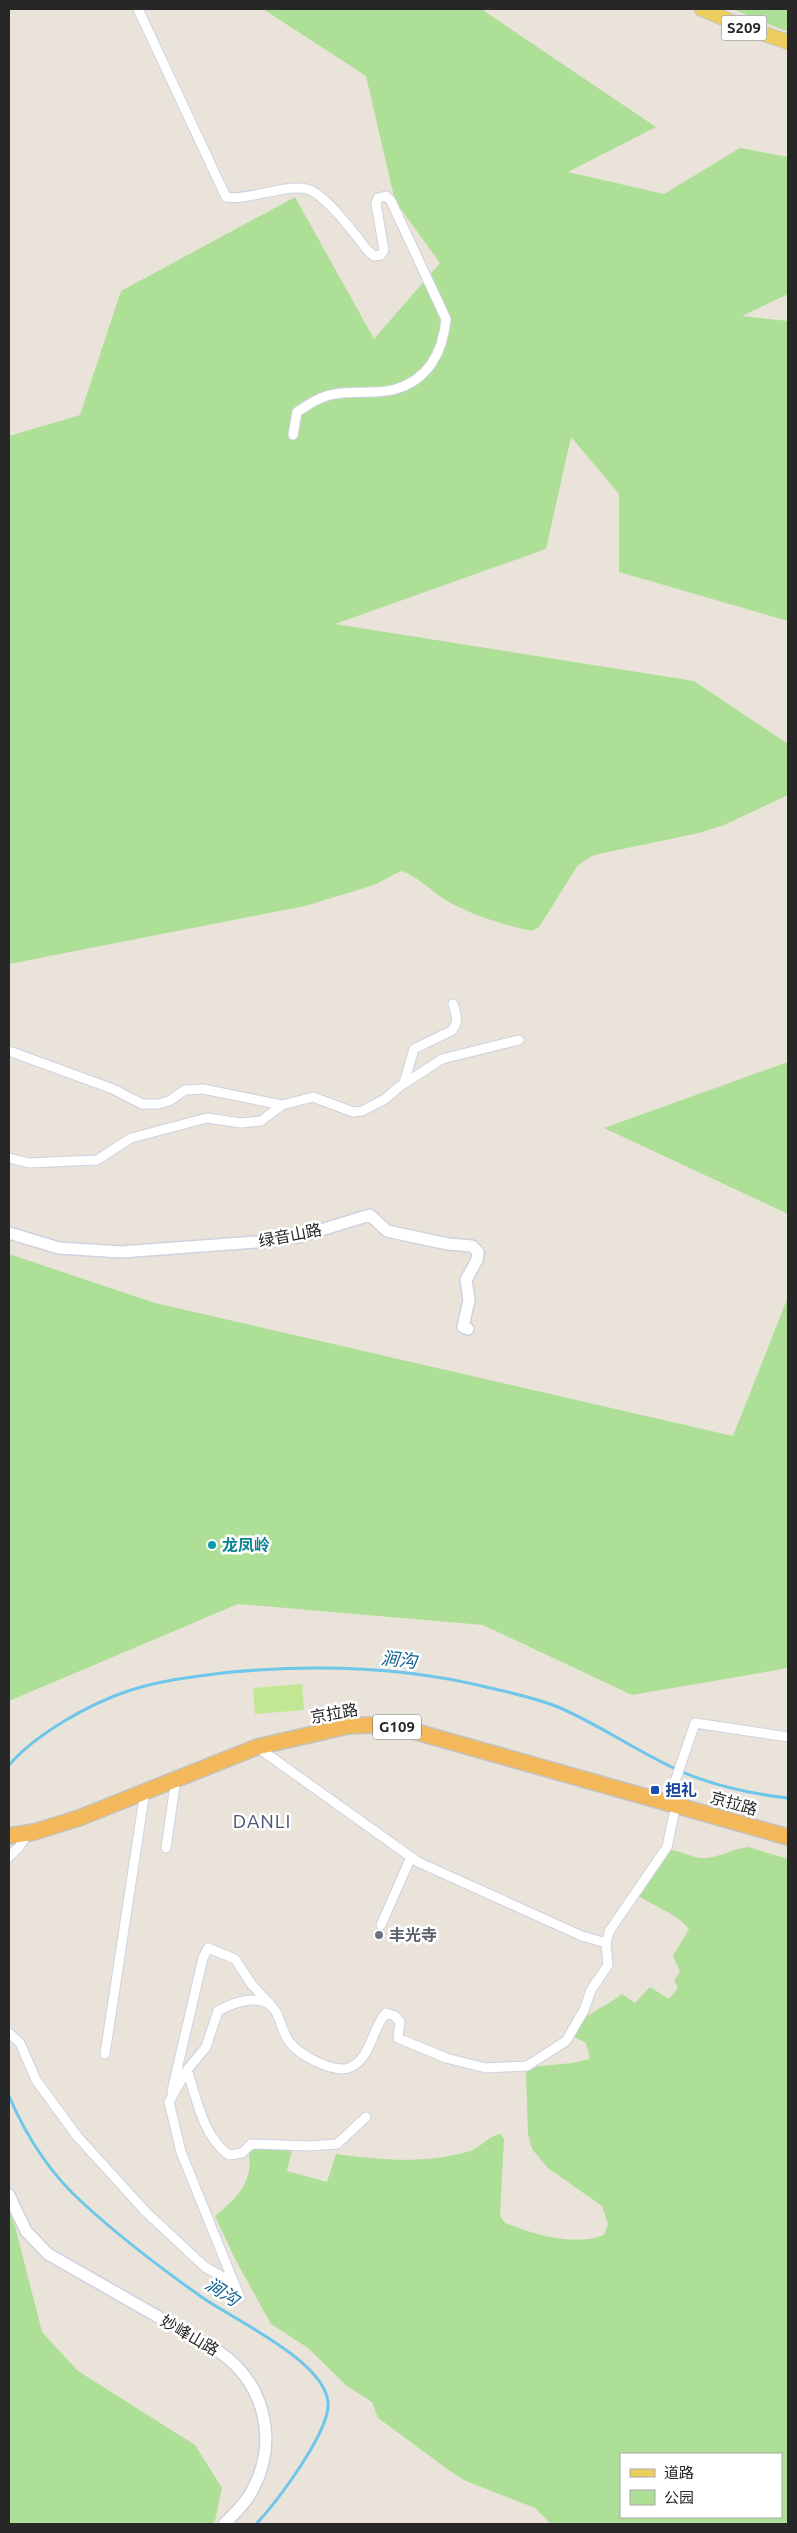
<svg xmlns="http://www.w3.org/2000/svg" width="797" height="2533" font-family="Ubuntu,'Noto Sans SC',sans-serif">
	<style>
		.green { fill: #addf97; fill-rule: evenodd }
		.pitch { fill: #c1e792 }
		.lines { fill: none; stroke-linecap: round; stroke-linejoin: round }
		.stream { stroke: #6ec6ea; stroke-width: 3 }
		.minor-casing { stroke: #cfd1e0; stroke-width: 11 }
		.tertiary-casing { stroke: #cfd1e0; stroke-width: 14 }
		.primary-casing { stroke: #c3c3c3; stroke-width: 16 }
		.trunk-casing { stroke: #c3c3c3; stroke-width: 18 }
		.minor { stroke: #fff; stroke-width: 9 }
		.tertiary { stroke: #fff; stroke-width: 11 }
		.primary { stroke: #ebce5d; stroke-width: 14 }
		.trunk { stroke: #f2b859; stroke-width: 15 }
		.culture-dot { fill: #0f9aa8; stroke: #fff; stroke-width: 2 }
		.transit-dot { fill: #1a4fb4; stroke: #fff; stroke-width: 2 }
		.worship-dot { fill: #6b7280; stroke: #fff; stroke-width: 2 }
		.labels { text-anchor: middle; stroke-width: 5; stroke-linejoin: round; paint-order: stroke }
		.shield { fill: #fff; stroke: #686868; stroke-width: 1 }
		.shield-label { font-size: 15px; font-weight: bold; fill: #272727 }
		.street-label { font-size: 16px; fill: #272727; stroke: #fff }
		.culture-label { font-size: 16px; font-weight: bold; fill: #0d838f; stroke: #fff; text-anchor: start }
		.transit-label { font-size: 16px; font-weight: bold; fill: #164399; stroke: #fff; text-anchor: start }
		.worship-label { font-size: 16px; font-weight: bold; fill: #5b616d; stroke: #fff; text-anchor: start }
		.water-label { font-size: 18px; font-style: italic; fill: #116292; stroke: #fff }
		.quarter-label { font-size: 19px; letter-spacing: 1px; fill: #4a5176; stroke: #fff }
	</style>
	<rect width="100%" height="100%" fill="#eae3d9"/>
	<path class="green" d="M263,9H481L656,127L568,172L664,194L740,148L788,157V294L742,316L788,321V621L619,572V494L571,437L546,549L335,624L694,681L788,744V795L724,825L699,833L594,855L578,865L539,927L532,931C504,925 474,916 449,902C432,893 419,876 401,871L374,885L305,906L9,964V436L80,415L121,291L295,197L374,339L440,263L395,201L366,76Z
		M733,9H788V31L783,30Z
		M788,1062V1214L604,1128Z
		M9,1254L155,1303L733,1436L788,1297V1668L632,1695L483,1625L238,1604L9,1701Z
		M748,1847L788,1859V2524H551L535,2508L466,2481L450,2471L378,2418L372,2402L347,2386L308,2348L271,2324L235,2259L215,2216C239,2197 255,2180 248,2148L292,2150L287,2171L327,2182L336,2154C382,2160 422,2164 467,2152C480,2149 489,2135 501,2134L504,2139L500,2216L505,2223C534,2234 575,2247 604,2235L608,2224L602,2206L548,2168L532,2149L528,2134L526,2072L531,2067L572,2063L590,2059L586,2043L567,2033C583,2015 604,2008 622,1994L635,2003L650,1987L669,1999L678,1988L674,1981L680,1971L673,1956L689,1929C676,1912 653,1907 636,1894L670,1850C680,1851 691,1857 701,1858C717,1859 732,1849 748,1847ZM621,2454H781V2517H621Z
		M9,2210L15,2226L42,2332L78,2371L195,2445L222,2488L215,2521L212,2524H9Z"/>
	<path class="pitch" d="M302,1684L304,1710L255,1714L253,1688Z"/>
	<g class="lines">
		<path class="stream" d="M9,1765C36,1734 89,1704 128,1691C157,1681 190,1677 222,1673C311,1664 403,1666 490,1688C513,1693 536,1698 558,1707C600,1725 638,1752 680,1771C712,1785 753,1794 788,1798
			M9,2096C27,2138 50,2174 84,2204C121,2238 162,2269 203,2298C235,2320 324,2361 328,2402C331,2430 276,2504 256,2524"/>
		<g class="minor-casing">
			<path id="minor" d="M138,9L226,197C249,202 294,179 314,192C329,202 343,219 354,233C362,242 365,250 374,256L381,255L384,250L376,204L378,198L386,196L391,201L446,319C443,351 429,379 396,389C377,395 355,390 335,394C321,396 309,404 297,412L293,435
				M9,1051L113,1089L142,1104H158L169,1101L185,1090L203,1089L282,1105
				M404,1083L414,1049L451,1031C460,1022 456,1015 453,1004
				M9,1158L29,1163L97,1160L131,1138L207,1118L241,1123L261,1121L282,1105L313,1097L353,1112L362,1111L385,1099L399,1087L442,1059L519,1040
				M257,1747L418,1862L582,1936L606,1943
				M668,1802L695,1723L788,1737
				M166,1848L176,1778
				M9,1857L19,1847L28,1833
				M381,1925L411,1857
				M9,2033L20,2043L36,2080L77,2136L146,2212L205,2267L235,2284
				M105,2054L145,1791
				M187,2070L206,2047L218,2011C234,2002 264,1991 276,2012C281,2021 282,2031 288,2040C297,2054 334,2075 351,2067C371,2058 372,2028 386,2013L395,2016L400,2022L398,2038L446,2058L486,2068L527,2066L566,2041L584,2010L591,1990L608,1965L606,1943L610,1930L667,1847L676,1805
				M172,2091L203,1958L208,1948L235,1959L252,1985L270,2004
				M240,2298L181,2152L169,2102L187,2070C197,2099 203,2137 229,2155L242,2153L251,2144L310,2146L337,2144L366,2117"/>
		</g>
		<g class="tertiary-casing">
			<path id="tertiary" d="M9,1233L59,1248L121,1252L270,1241L298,1237L370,1215L387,1231L448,1244L472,1246L478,1252L477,1260L466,1280L469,1300L463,1327L468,1329
				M9,2195L26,2231L48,2254L218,2351C264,2382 279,2439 253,2489C246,2503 235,2513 224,2524"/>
		</g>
		<g class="primary-casing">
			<path id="primary" d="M702,9L744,27L788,42"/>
		</g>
		<g class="trunk-casing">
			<path id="trunk" d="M9,1836L34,1832L79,1818L257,1747L348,1726L388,1724L788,1837"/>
		</g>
		<use href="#minor" class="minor"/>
		<use href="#tertiary" class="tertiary"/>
		<use href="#primary" class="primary"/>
		<use href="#trunk" class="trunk"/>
	</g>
	<circle class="culture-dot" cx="212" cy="1545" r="5"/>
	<rect class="transit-dot" x="650" y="1785" width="10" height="10" rx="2.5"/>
	<circle class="worship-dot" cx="379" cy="1935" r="5"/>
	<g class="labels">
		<g class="shield">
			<rect x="721.5" y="15.5" width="45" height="25" rx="4"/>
			<rect x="373" y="1714.5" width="48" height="25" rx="4"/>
		</g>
		<g class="shield-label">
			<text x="744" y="33">S209</text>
			<text x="397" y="1732">G109</text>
		</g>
		<g class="street-label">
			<text transform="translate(290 1235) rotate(-11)" y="6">绿音山路</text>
			<text transform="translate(334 1713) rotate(-10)" y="6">京拉路</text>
			<text transform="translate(734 1803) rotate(16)" y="6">京拉路</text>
			<text transform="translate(190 2335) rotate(30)" y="6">妙峰山路</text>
		</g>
		<g class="culture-label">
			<text x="222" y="1551">龙凤岭</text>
		</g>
		<g class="transit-label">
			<text x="665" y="1796">担礼</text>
		</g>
		<g class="worship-label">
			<text x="389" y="1941">丰光寺</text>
		</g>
		<g class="water-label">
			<text transform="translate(399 1660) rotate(6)" y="6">涧沟</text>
			<text transform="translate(222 2292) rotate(33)" y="6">涧沟</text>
		</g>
		<g class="quarter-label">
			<text x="262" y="1828">DANLI</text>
		</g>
	</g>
	<rect width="797" height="2533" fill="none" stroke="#272727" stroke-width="20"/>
	<rect x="620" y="2453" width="162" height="65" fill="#ffffff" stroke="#a9a9a9"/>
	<rect x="630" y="2469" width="25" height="8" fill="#ebce5d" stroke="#a9a9a9"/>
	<text x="664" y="2478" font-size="15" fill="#272727">道路</text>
	<rect x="630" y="2490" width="25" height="15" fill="#addf97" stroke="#a9a9a9"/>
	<text x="664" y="2503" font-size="15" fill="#272727">公园</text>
</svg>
